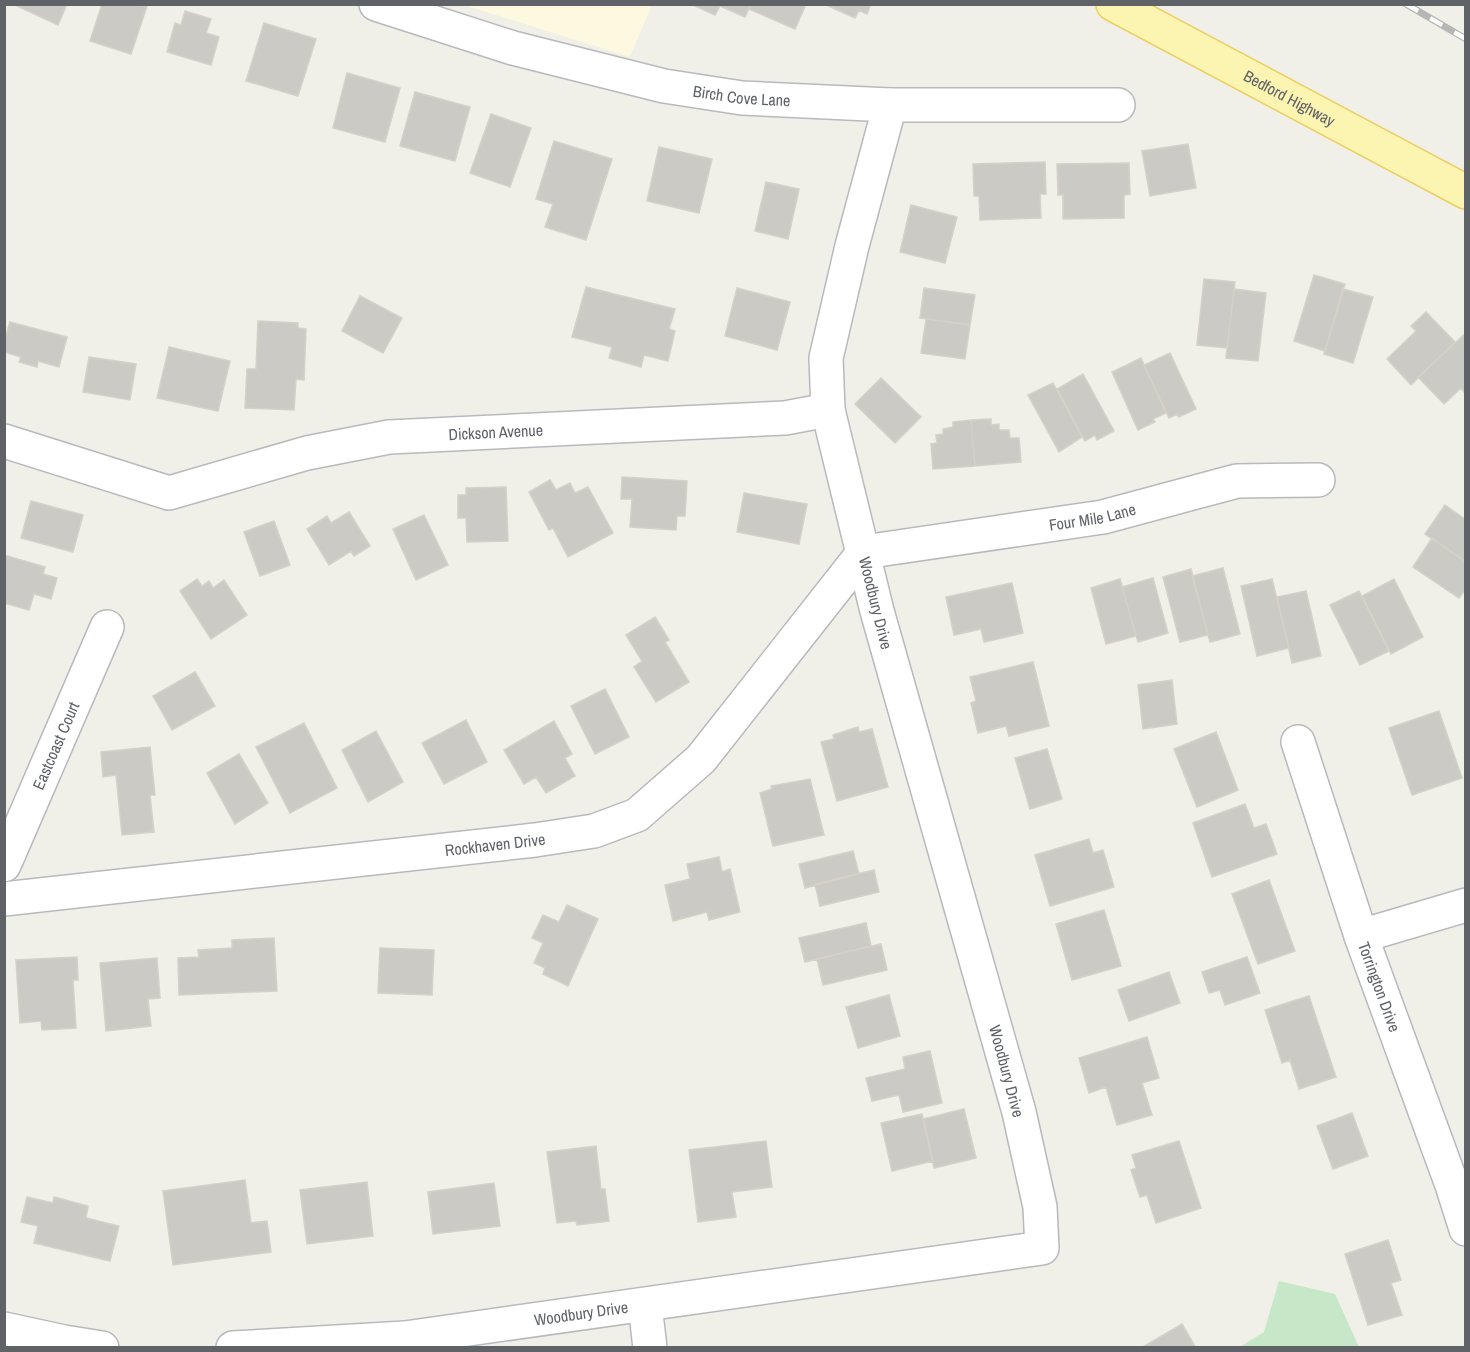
<svg xmlns="http://www.w3.org/2000/svg" width="1470" height="1352" font-family="'Archivo Narrow',sans-serif">
	<style>
		.commercial { fill: #fdf8e0 }
		.green { fill: #c6e7c8 }
		.building { fill: #cccac4; stroke: #d5d1c6; stroke-width: 1.5 }
		.lines { fill: none; stroke-linecap: round; stroke-linejoin: round }
		.minor-casing { stroke: #b8b9be; stroke-width: 36 }
		.major-casing { stroke: #edcf64; stroke-width: 36 }
		.minor { stroke: #fff; stroke-width: 33 }
		.major { stroke: #fcf5b1; stroke-width: 33 }
		.rail-casing { stroke: #b6b6b7; stroke-width: 7 }
		.rail { stroke: #fff; stroke-width: 4.5; stroke-dasharray: 14; stroke-linecap: butt }
		.labels { text-anchor: middle; stroke-width: 4.5; stroke-linejoin: round; paint-order: stroke }
		.street-label { font-size: 16px; fill: #5f6267; stroke: #fff }
	</style>
	<rect width="100%" height="100%" fill="#f0efe8"/>
	<path class="commercial" d="M464,5H652L630,57Z"/>
	<path class="green" d="M1279,1281L1335,1294L1359,1347H1240L1264,1332Z"/>
	<path class="building" d="M13,4H67L58,25Z
		M102,4L147,6L131,54L90,41Z
		M691,4H751L745,17L720,6L715,15Z
		M751,4H806L795,29L749,9Z
		M824,4H871L867,14L859,10L855,18Z
		M185,11L211,19L206,33L219,37L211,65L167,52L175,23L181,25Z
		M264,23L316,39L298,96L246,81Z
		M347,73L400,88L385,142L333,128Z
		M415,92L470,107L455,161L400,146Z
		M491,114L531,128L510,187L470,173Z
		M554,141L612,159L586,240L545,227L553,204L536,199Z
		M1188,144L1196,188L1150,196L1142,151Z
		M659,147L712,159L699,213L647,201Z
		M1045,162L1046,194H1040L1041,218L980,220L979,196H974L973,164Z
		M1129,163L1130,194L1124,195V218L1063,219V195H1058L1057,164Z
		M766,182L799,189L788,239L755,231Z
		M911,205L957,217L945,263L900,252Z
		M1314,275L1345,284L1325,351L1294,341Z
		M1204,279L1235,282L1227,348L1197,345Z
		M586,287L675,309L669,329L675,331L668,361L644,355L641,367L609,358L612,347L572,337Z
		M737,288L790,302L777,350L725,336Z
		M924,288L975,295L970,325L920,318Z
		M1234,289L1266,293L1258,361L1226,358Z
		M1343,289L1373,297L1353,363L1324,354Z
		M360,296L402,318L383,353L342,331Z
		M1426,312L1455,342L1411,385L1387,359L1416,331L1411,326Z
		M926,319L970,325L965,359L921,353Z
		M258,321L298,323V328L306,329L304,380L296,379L294,410L245,408L247,369H256Z
		M10,322L67,337L59,367L38,361L37,367L19,362L21,357L4,352V342Z
		M1466,333V390L1464,392L1461,388L1444,404L1418,377Z
		M169,347L230,361L218,411L157,398Z
		M1170,353L1196,409L1179,417L1177,414L1169,418L1144,365Z
		M89,357L136,364L130,400L83,392Z
		M1141,358L1166,413L1153,419L1155,422L1138,430L1112,372Z
		M1083,374L1114,431L1097,440L1095,435L1085,441L1057,389Z
		M881,378L921,417L895,443L855,404Z
		M1053,383L1082,437L1059,452L1028,395Z
		M991,419V425L999,424V430H1009L1010,438H1019L1021,462L975,466L971,420Z
		M971,420L975,466L933,469L931,444L937,443L936,435L943,434V429L953,427V422Z
		M622,477L687,481L685,516H677L676,530L630,527L632,499H621Z
		M550,480L556,490L570,483L575,493L588,487L613,533L568,557L553,528L549,530L529,492Z
		M506,487L508,541L467,542L466,518H458V495H466V488Z
		M744,493L807,504L799,544L737,532Z
		M31,501L83,515L73,552L21,538Z
		M1445,505L1466,520V562L1425,534Z
		M349,512L370,546L354,556L351,551L329,565L307,529L327,516L331,523Z
		M424,515L448,565L416,580L393,529Z
		M274,521L290,565L260,576L244,532Z
		M1432,538L1466,562V589L1459,598L1413,567Z
		M4,555L45,567L43,574L57,578L51,599L34,594L29,610L4,603Z
		M1223,568L1240,634L1210,642L1192,576Z
		M1191,569L1208,635L1180,642L1163,577Z
		M1153,578L1168,633L1138,642L1122,587Z
		M197,579L202,586L209,581L213,588L224,580L247,615L211,639L180,591Z
		M1120,579L1136,636L1106,644L1091,588Z
		M1272,579L1289,648L1257,656L1241,586Z
		M1394,579L1423,637L1391,654L1362,596Z
		M1012,583L1023,633L984,642L981,629L954,635L946,597Z
		M1306,591L1321,656L1292,663L1277,597Z
		M1359,591L1389,651L1360,665L1330,605Z
		M655,617L669,640L665,642L689,682L656,702L634,667L642,661L626,635Z
		M1033,662L1049,726L1009,736L1006,726L978,733L971,703L976,701L970,677Z
		M195,672L215,706L172,730L153,696Z
		M1172,680L1177,724L1143,729L1138,685Z
		M605,689L629,737L595,754L571,706Z
		M1439,711L1462,778L1412,795L1389,728Z
		M466,720L487,762L444,784L422,743Z
		M554,721L572,754L565,758L575,776L546,793L536,777L524,784L504,750Z
		M304,723L337,788L290,813L256,747Z
		M858,727L859,732L872,729L888,787L837,801L821,742L834,739L833,735Z
		M376,731L403,782L368,802L342,750Z
		M1216,732L1238,790L1197,807L1174,749Z
		M150,747L155,795H150L154,832L122,835L116,775L103,777L101,752Z
		M1047,749L1062,799L1030,809L1015,758Z
		M239,754L268,803L235,824L207,773Z
		M810,779L824,835L773,846L760,793L772,789L771,786Z
		M1245,804L1254,828L1266,824L1277,854L1212,877L1193,823Z
		M1089,839L1093,853L1103,850L1114,887L1050,906L1035,855Z
		M853,851L859,874L805,888L799,864Z
		M719,857L722,872L730,869L740,912L709,920L707,912L673,921L665,885L690,879L687,864Z
		M874,870L879,892L820,906L815,884Z
		M1269,880L1295,951L1258,964L1232,894Z
		M567,905L598,919L568,986L543,974L545,968L534,963L543,943L532,938L543,915L559,922Z
		M1104,910L1121,966L1072,980L1056,924Z
		M866,923L871,946L805,962L799,938Z
		M274,938L277,991L179,995L178,958L199,957L198,950L232,948V940Z
		M881,944L887,970L823,985L817,959Z
		M380,948L434,950L432,995L378,993Z
		M77,957L78,980H73L76,1028L42,1030L41,1021L20,1023L16,960Z
		M1247,957L1260,993L1225,1005L1220,990L1209,993L1202,972Z
		M157,958L160,998L148,999L151,1026L106,1031L100,963Z
		M1169,972L1180,1003L1129,1021L1118,990Z
		M889,995L900,1036L858,1048L846,1007Z
		M1309,996L1336,1077L1299,1089L1290,1060L1282,1063L1265,1010Z
		M1147,1037L1159,1078L1142,1083L1152,1115L1117,1125L1106,1087L1089,1093L1079,1058Z
		M930,1051L942,1103L903,1112L899,1095L872,1101L866,1078L905,1069L903,1057Z
		M964,1109L976,1158L934,1168L923,1119Z
		M1352,1113L1368,1156L1333,1169L1317,1126Z
		M922,1114L933,1161L892,1171L881,1123Z
		M766,1141L772,1187L732,1192L736,1217L698,1222L689,1150Z
		M1179,1141L1201,1208L1156,1223L1147,1195L1140,1197L1131,1170L1136,1168L1132,1155Z
		M596,1146L601,1189H605L609,1221L577,1225L576,1221L557,1223L547,1152Z
		M245,1180L251,1223L267,1221L271,1252L173,1265L163,1191Z
		M367,1182L373,1236L307,1244L300,1190Z
		M494,1183L500,1226L433,1234L428,1192Z
		M27,1197L53,1203L54,1197L88,1206L86,1218L119,1226L110,1261L34,1243L38,1226L21,1222Z
		M1388,1240L1401,1280L1391,1283L1402,1315L1368,1325L1345,1254Z
		M1182,1324L1196,1348H1141Z"/>
	<g class="lines">
		<g class="minor-casing">
			<g id="minor">
				<path id="s1" d="M376,4L513,48L664,86L742,98L890,105H1118"/>
				<path id="s2" d="M4,441L169,493L307,453L389,437L785,418L828,410"/>
				<path id="s3" d="M864,552L1103,517L1237,481L1318,480"/>
				<path id="s4" d="M1298,742L1361,936L1452,1185L1466,1229"/>
				<path id="s5" d="M4,865L107,627"/>
				<path id="s6" d="M4,899L535,840L594,831L637,815L701,759L864,552"/>
				<path d="M1361,936L1466,905"/>
				<path d="M645,1305L650,1348"/>
				<path d="M4,1329L64,1342L102,1348"/>
				<path id="s7" d="M233,1348L405,1338L1042,1248L1040,1207L1019,1112L877,611L828,410L826,358L852,246L890,105"/>
			</g>
		</g>
		<g class="major-casing">
			<g id="major">
				<path id="s8" d="M1113,4L1466,192"/>
			</g>
		</g>
		<use href="#minor" class="minor"/>
		<use href="#major" class="major"/>
		<g class="rail-casing">
			<path id="rail" d="M1406,4L1466,39"/>
		</g>
		<use href="#rail" class="rail"/>
	</g>
	<g class="labels">
		<g class="street-label">
			<text dy="6" stroke="none"><textPath href="#s1" startOffset="378">Birch Cove Lane</textPath></text>
			<text dy="6" stroke="none"><textPath href="#s8" startOffset="200">Bedford Highway</textPath></text>
			<text dy="6" stroke="none"><textPath href="#s2" startOffset="507">Dickson Avenue</textPath></text>
			<text dy="6" stroke="none"><textPath href="#s3" startOffset="231">Four Mile Lane</textPath></text>
			<text transform="translate(876 603) rotate(76)" y="6">Woodbury Drive</text>
			<text dy="6" stroke="none"><textPath href="#s5" startOffset="130">Eastcoast Court</textPath></text>
			<text dy="6" stroke="none"><textPath href="#s6" startOffset="494">Rockhaven Drive</textPath></text>
			<text dy="6" stroke="none"><textPath href="#s4" startOffset="258">Torrington Drive</textPath></text>
			<text transform="translate(1007 1071) rotate(75)" y="6">Woodbury Drive</text>
			<text dy="6" stroke="none"><textPath href="#s7" startOffset="350">Woodbury Drive</textPath></text>
		</g>
	</g>
	<rect width="1470" height="1352" fill="none" stroke="#5f6267" stroke-width="12"/>
</svg>
